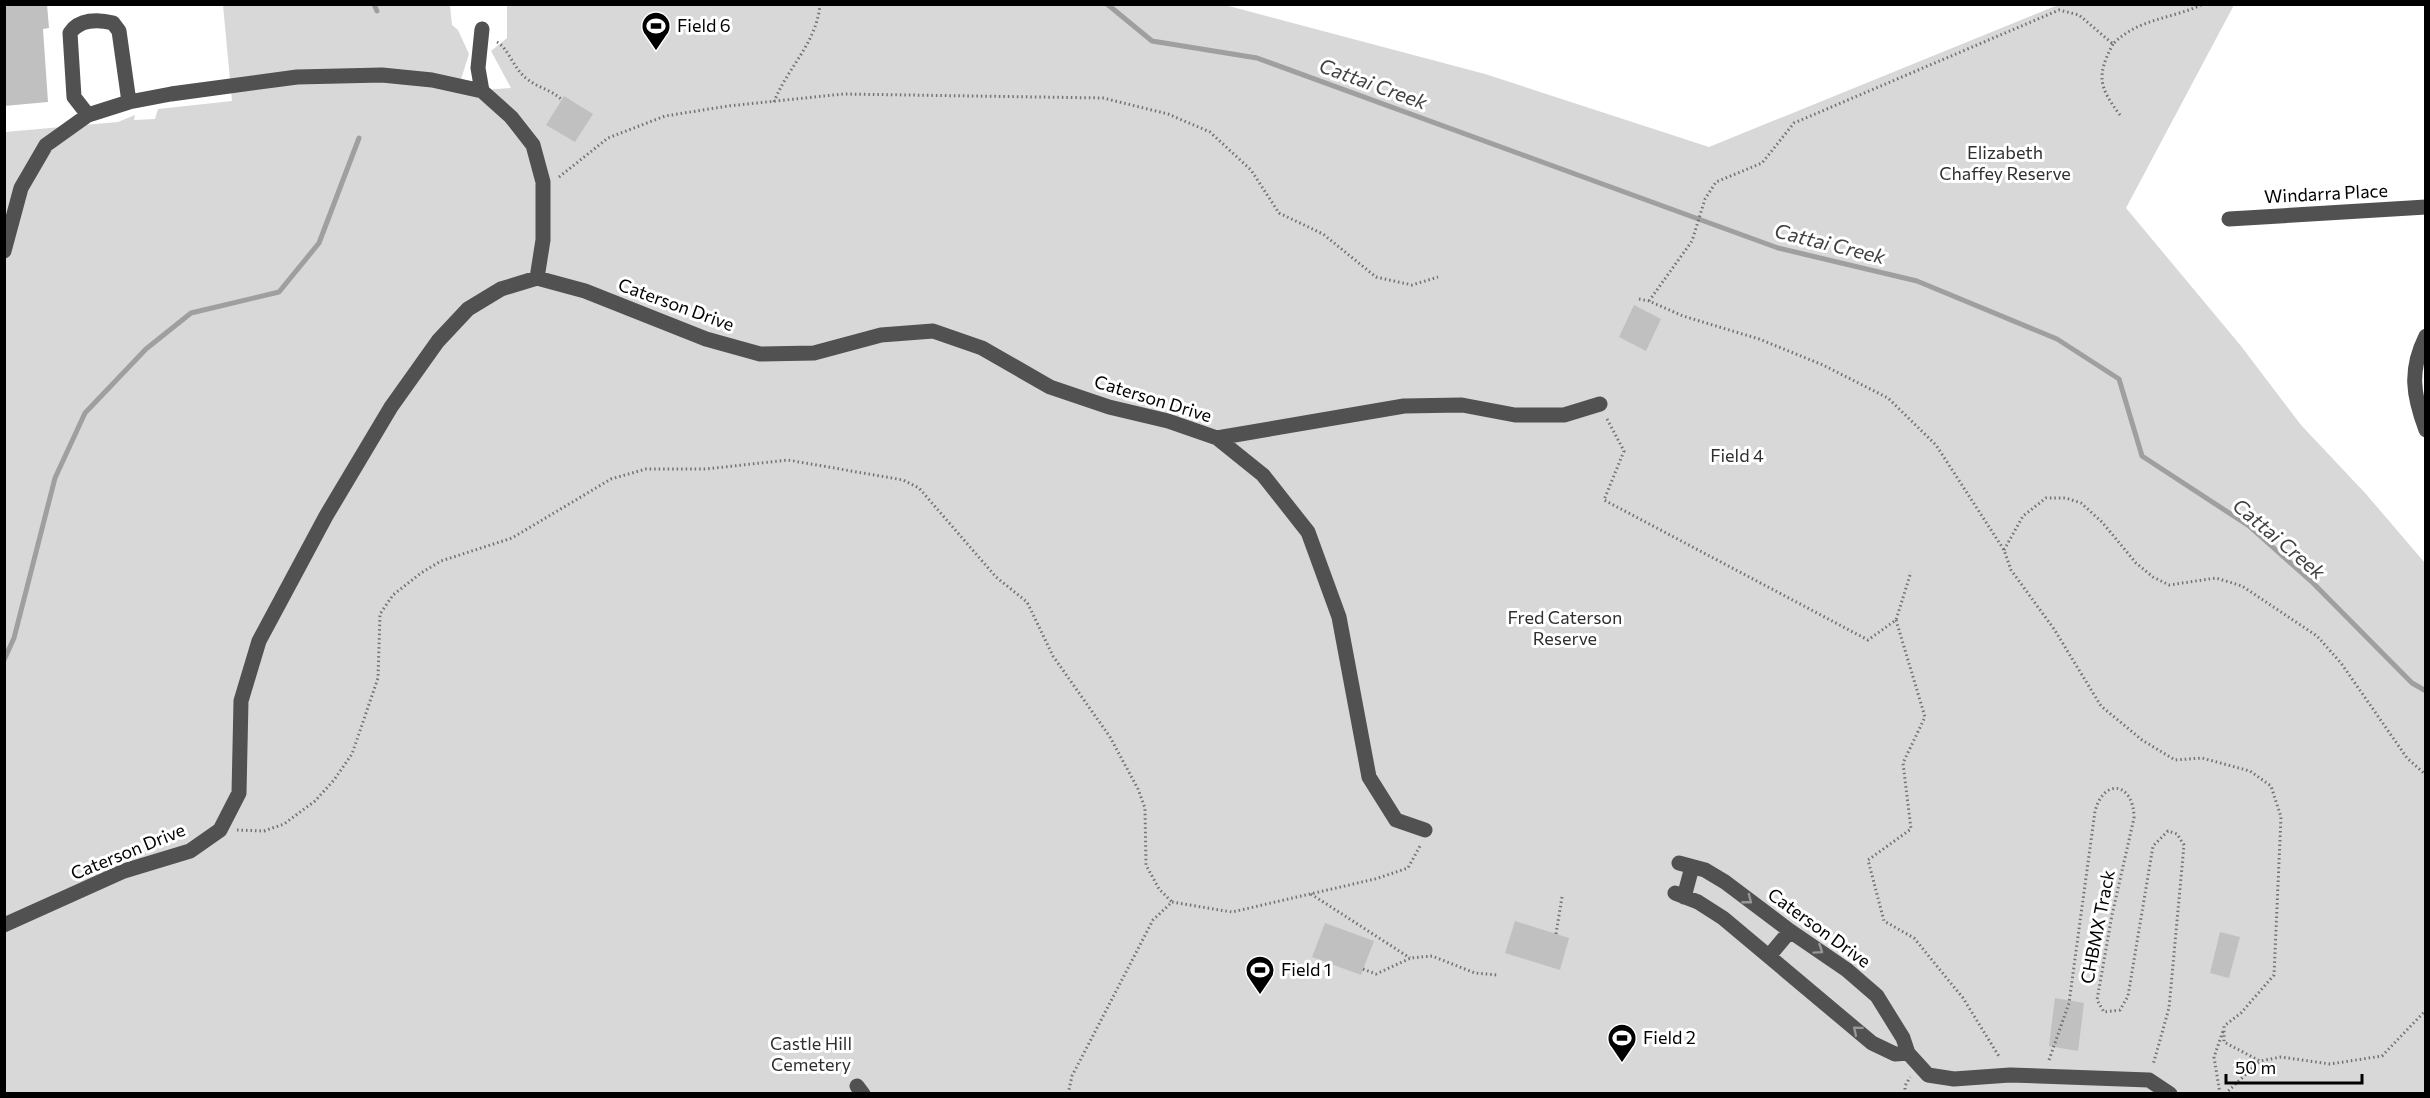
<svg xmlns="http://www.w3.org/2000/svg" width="2430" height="1098" font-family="Commissioner,sans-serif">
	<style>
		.green { fill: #d8d8d8 }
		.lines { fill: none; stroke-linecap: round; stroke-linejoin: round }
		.stream { stroke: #9f9f9f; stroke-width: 5 }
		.building { fill: #c0c0c0 }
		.path { stroke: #737373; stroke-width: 3; stroke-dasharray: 1.5 3; stroke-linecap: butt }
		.minor { stroke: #515151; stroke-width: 15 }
		.oneway { stroke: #979797 }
		.labels { text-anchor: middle; stroke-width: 6; stroke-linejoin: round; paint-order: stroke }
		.poi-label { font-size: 18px; fill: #000; stroke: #fff; text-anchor: start }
		.park-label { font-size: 18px; fill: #2f2f2f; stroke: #fff }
		.street-label { font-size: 18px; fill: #000; stroke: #fff }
		.water-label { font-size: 20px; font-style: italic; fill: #404040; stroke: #fff }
	</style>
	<rect width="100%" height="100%" fill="#fff"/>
	<path class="green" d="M223,5H450L452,25L458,30L469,54L457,92L511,88L491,51L507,38V5H1225L1485,74L1709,147L2058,5H2234L2126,208L2241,346L2301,425L2366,494L2425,563V1093L5,1094V132L118,122L135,115L134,120L155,119L158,109L232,101Z"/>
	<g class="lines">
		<path class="stream" d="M374,4L377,11
			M1107,4L1152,41L1257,58L1778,248L1917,281L2057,339L2119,379L2142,456L2249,526L2313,583L2412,683L2426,691
			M4,660L14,638L55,478L85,413L146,349L191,313L279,292L319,243L359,138"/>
	</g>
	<path class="building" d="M4,4H47L49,28L43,29L48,102L4,106Z
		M564,96L593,114L575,142L546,125Z
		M1634,305L1661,319L1646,351L1619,337Z
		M1515,921L1569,938L1560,970L1505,953Z
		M1325,923L1374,941L1361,975L1312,957Z
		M2220,932L2240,937L2229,978L2210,973Z
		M2055,998L2084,1003L2078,1051L2049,1046Z"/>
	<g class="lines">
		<path class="path" d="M497,42C508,48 514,69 526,78C537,88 551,89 562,100
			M2113,44C2096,76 2099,87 2120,115
			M774,102C787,68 817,43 820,4
			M559,177L608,138L665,116L728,106L843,94L1103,98L1168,114L1210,132L1251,170L1279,213L1323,234L1376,277L1412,285L1438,277
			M1639,299L1649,301L1683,316L1759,339L1823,365L1888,398L1936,445L2004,550L2011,570L2054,629L2101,706L2142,740L2175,760L2202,758L2250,771L2271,786L2281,817L2274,975L2241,1013L2224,1026V1042L2260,1061L2281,1057L2330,1064L2382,1056L2426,1010
			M1649,301L1692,241L1705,199L1716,182L1762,163L1794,123L2059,10L2079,15L2113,44C2138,18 2173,19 2203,4
			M1607,419L1624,451L1604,500L1868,640L1896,620L1911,572
			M2004,550L2023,516L2046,498H2066L2081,503L2102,522L2136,563L2153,577L2169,585L2216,578L2242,586L2317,636L2341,663L2407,758L2426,775
			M1896,620L1925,717L1903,763L1911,829L1868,860L1884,921L1914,938L1963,998L2000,1058
			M237,830L264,831L284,824L315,801L334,780L352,754L378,678L380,614L393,595L421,573L441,561L512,538L611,479L646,469H706L788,460L903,480L919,488L996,577L1027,602L1053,656L1110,737L1138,789L1145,808L1146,865L1159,889L1172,902
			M1311,894L1410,958
			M1556,934L1562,897
			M1363,969L1376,974L1411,958L1432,956L1475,973L1497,975
			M2049,1060L2069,1003L2095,811C2105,776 2134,784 2134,818L2112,915L2097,1000L2104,1012L2120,1010L2128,996L2153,846L2168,831L2177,834L2184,845L2169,1008L2153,1065
			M1068,1094L1072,1076L1153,920L1172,902L1232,912L1375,879L1408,868L1420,846
			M1905,1094V1086L1910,1077
			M2220,1094L2214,1057L2223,1031
			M2225,1094L2260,1061"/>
		<path class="minor" d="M482,29L478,68L482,91
			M88,115L74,97L70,33C79,19 98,19 113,23L119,31L129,102
			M2229,219L2426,207
			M4,251L21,188L46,145L88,115L129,102L171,94L297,77L382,75L432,80L482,91L511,117L533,145L543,182V240L537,278
			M2426,336C2409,370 2413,395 2426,430
			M1217,438L1404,406L1462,405L1515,415H1564L1600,404
			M1679,863L1705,870L1725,882L1790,931L1847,970L1877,996L1903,1038L1908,1053L1928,1075L1954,1079L2010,1075L2149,1080L2170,1094
			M1675,893L1698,902L1723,918L1872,1043L1895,1054L1908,1053
			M1684,897L1692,867
			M4,925L124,871L190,851L220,830L239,793L241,701L259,641L326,516L391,407L438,341L468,309L501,289L537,278L585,291L706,339L760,354L814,353L881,335L933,331L982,348L1050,387L1109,407L1168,421L1217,438L1263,475L1308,532L1339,617L1369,777L1396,820L1425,830
			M1769,956L1790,931
			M857,1086L863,1094"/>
	</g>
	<defs><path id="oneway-chevron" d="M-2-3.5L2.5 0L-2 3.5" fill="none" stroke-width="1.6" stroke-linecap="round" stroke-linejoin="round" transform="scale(1.5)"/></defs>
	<g class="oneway">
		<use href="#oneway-chevron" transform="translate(1748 900) rotate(38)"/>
		<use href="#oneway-chevron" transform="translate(1819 950) rotate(34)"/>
		<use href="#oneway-chevron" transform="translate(1857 1030) rotate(-140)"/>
	</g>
	<defs>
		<g id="stadium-pin" transform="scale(1.5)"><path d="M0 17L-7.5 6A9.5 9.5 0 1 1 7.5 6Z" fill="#000" stroke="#fff"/><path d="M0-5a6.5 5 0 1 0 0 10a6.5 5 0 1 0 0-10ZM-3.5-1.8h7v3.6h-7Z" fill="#fff"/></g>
	</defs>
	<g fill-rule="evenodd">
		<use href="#stadium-pin" x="656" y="26"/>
		<use href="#stadium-pin" x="1260" y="970"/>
		<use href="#stadium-pin" x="1622" y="1038"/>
	</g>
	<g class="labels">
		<g class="poi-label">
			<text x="677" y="32">Field 6</text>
			<text x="1281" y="976">Field 1</text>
			<text x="1643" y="1044">Field 2</text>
		</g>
		<g class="park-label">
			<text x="2005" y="159">Elizabeth<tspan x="2005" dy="21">Chaffey Reserve</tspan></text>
			<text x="1737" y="462">Field 4</text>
			<text x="1565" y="624">Fred Caterson<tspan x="1565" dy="21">Reserve</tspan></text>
			<text x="811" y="1050">Castle Hill<tspan x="811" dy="21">Cemetery</tspan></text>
		</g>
		<g class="street-label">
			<text transform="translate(2326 194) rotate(-3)" y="6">Windarra Place</text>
			<text transform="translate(676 305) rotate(20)" y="6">Caterson Drive</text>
			<text transform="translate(1153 399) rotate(17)" y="6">Caterson Drive</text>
			<text transform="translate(128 852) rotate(-22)" y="6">Caterson Drive</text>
			<text transform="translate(2098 927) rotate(-79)" y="6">CHBMX Track</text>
			<text transform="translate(1819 928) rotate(36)" y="6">Caterson Drive</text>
		</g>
		<g class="water-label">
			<text transform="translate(1373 84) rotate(20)" y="7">Cattai Creek</text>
			<text transform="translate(1830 244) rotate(14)" y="7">Cattai Creek</text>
			<text transform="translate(2279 539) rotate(40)" y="7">Cattai Creek</text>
		</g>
	</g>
	<rect width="2430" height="1098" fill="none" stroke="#000000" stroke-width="12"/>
	<path d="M2226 1074v9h136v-9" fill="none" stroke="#000000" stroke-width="3"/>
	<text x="2235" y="1074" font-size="18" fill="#000000" stroke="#ffffff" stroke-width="4.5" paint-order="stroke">50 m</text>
</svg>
